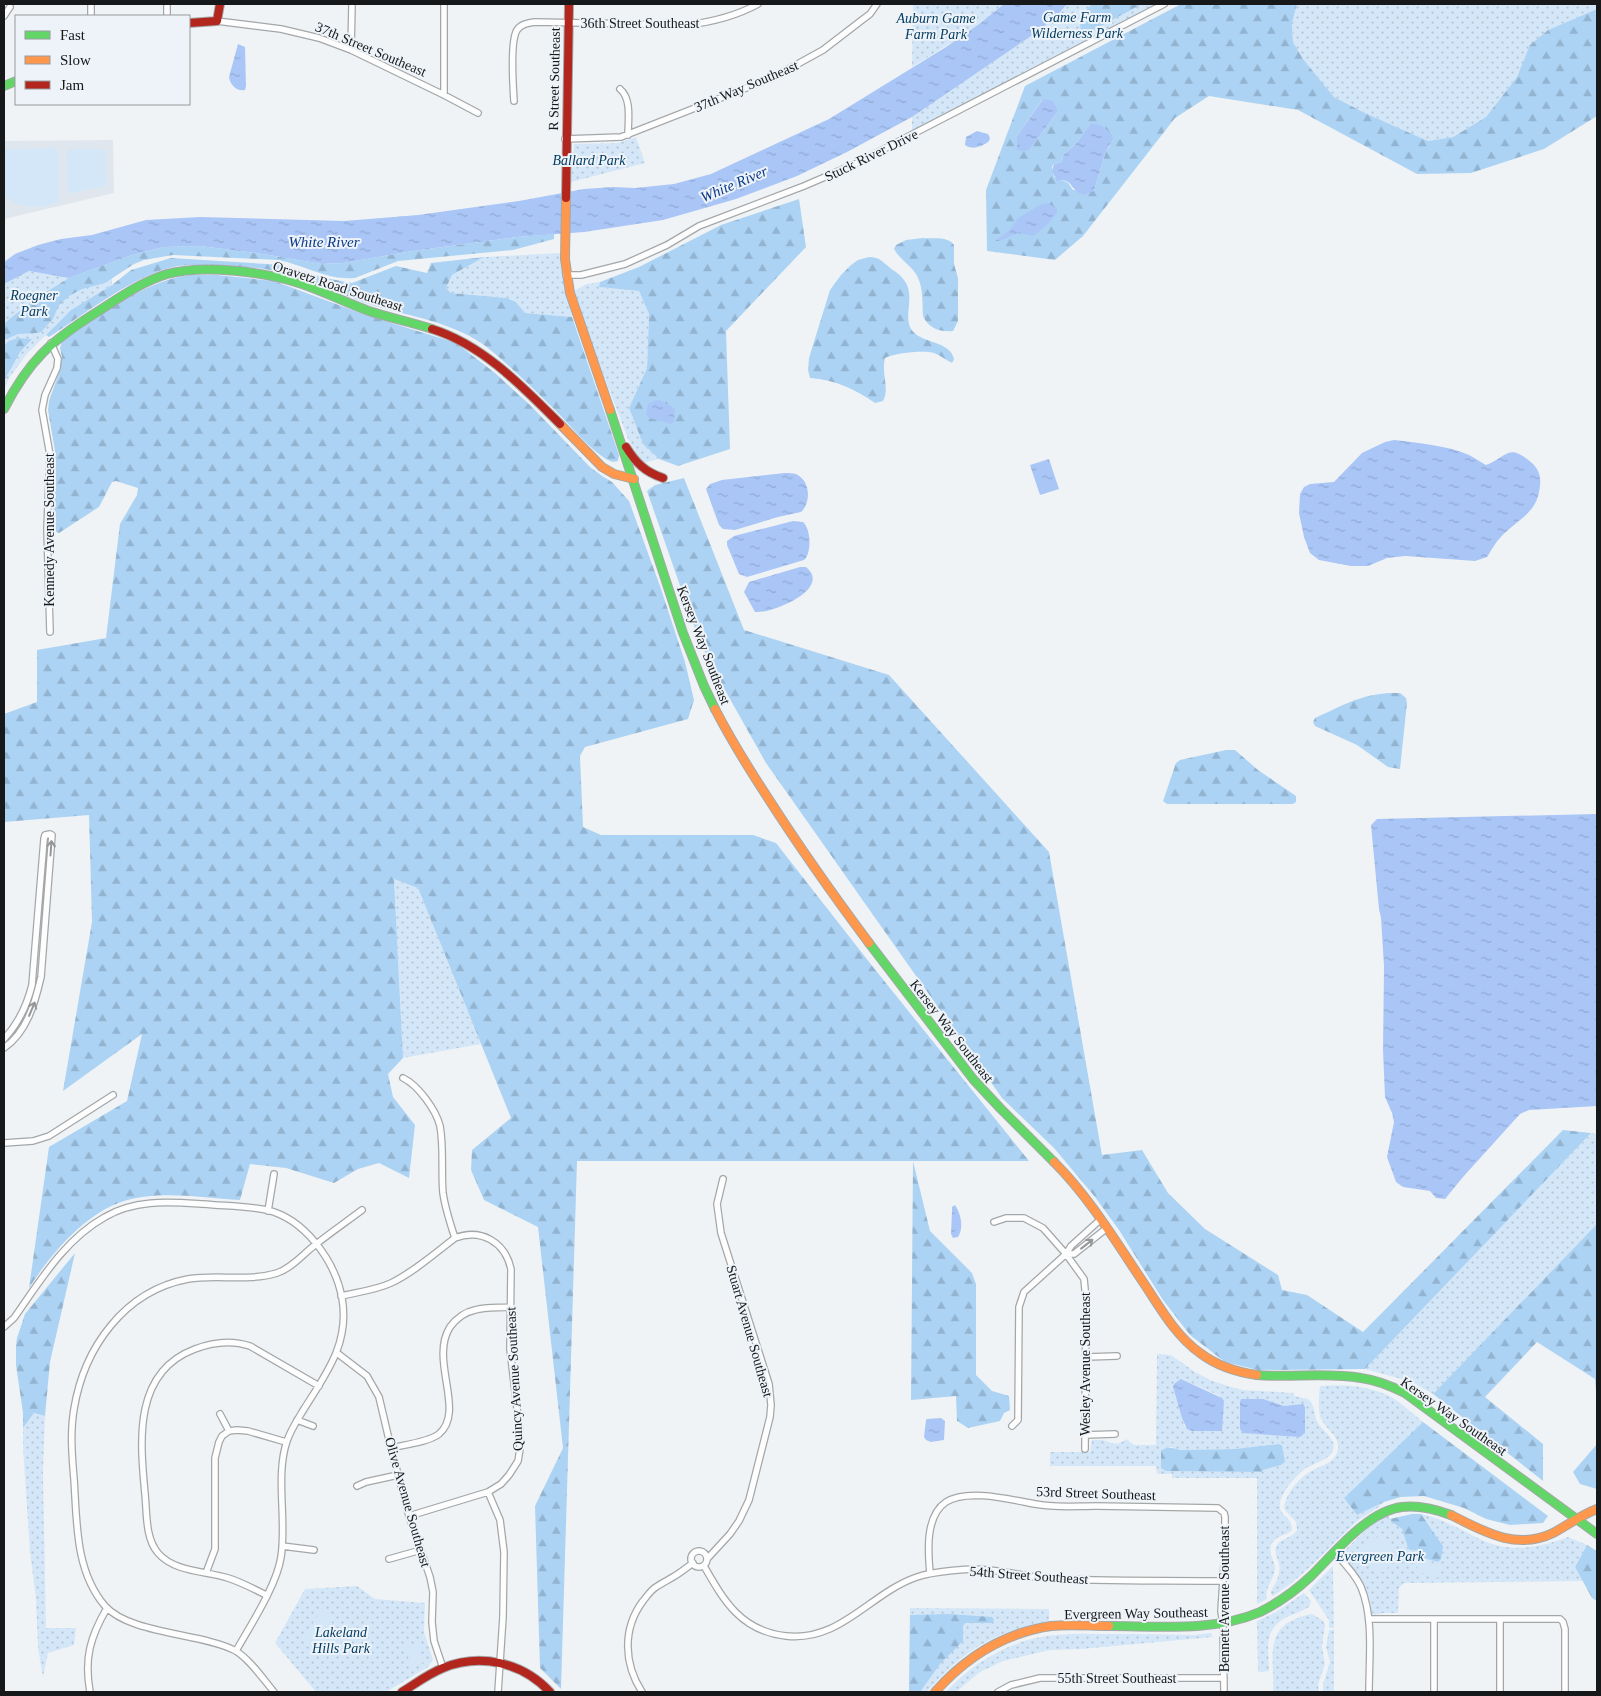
<svg xmlns="http://www.w3.org/2000/svg" width="1601" height="1696" font-family="Georgia,serif">
	<style>
		.built { fill: #dfe6ed }
		.green { fill: url(#green-dots); fill-rule: evenodd }
		.forest { fill: url(#forest-firs); fill-rule: evenodd }
		.pitch { fill: #d4e7f8 }
		.water { fill: url(#water-ripples) }
		.lines { fill: none; stroke-linecap: round; stroke-linejoin: round }
		.street-casing { stroke: #a4a7a8; stroke-width: 8 }
		.fast-casing { stroke: #a4a7a8; stroke-width: 10 }
		.slow-casing { stroke: #a4a7a8; stroke-width: 10 }
		.jam-casing { stroke: #a4a7a8; stroke-width: 10 }
		.street { stroke: #fdfdfe; stroke-width: 5.5 }
		.fast { stroke: #63d668; stroke-width: 8 }
		.slow { stroke: #ff974d; stroke-width: 8 }
		.jam { stroke: #b3261e; stroke-width: 8 }
		.oneway { stroke: #959697 }
		.labels { text-anchor: middle; stroke-width: 4; stroke-linejoin: round; paint-order: stroke }
		.park-label { font-size: 14px; font-style: italic; fill: #043c61; stroke: #edf3f8 }
		.street-label { font-size: 14px; fill: #16181a; stroke: #edf3f8 }
		.water-label { font-size: 15px; font-style: italic; fill: #093987; stroke: #edf3f8 }
	</style>
	<defs>
		<pattern id="green-dots" width="8" height="8" patternUnits="userSpaceOnUse" patternTransform="scale(1.25)"><rect width="8" height="8" fill="#d4e7f8"/><path d="M2 2h.1M6 6h.1" fill="none" stroke="#b5c5d4" stroke-width="1.8" stroke-linecap="round"/></pattern>
		<pattern id="forest-firs" width="22" height="20" patternUnits="userSpaceOnUse" patternTransform="scale(1.25)"><rect width="22" height="20" fill="#acd3f4"/><path d="M5 1l3.5 6h-7zM16 11l3.5 6h-7z" fill="#93b4d1"/></pattern>
		<pattern id="water-ripples" width="26" height="14" patternUnits="userSpaceOnUse" patternTransform="scale(1.25)"><rect width="26" height="14" fill="#a9c6f7"/><path d="M2 4q2-2 4 0t4 0M15 11q2-2 4 0t4 0" fill="none" stroke="#91a9d3"/></pattern>
	</defs>
	<rect width="100%" height="100%" fill="#f0f3f5"/>
	<path class="built" d="M113,140L114,193L4,219V141Z"/>
	<path class="green" d="M913,4H1004C975,28 944,48 912,67Z
		M1067,4H1161L912,135V117L1040,30L1061,11Z
		M1297,4H1597V9L1548,30L1531,45L1517,77L1486,117L1453,137L1428,141L1365,113L1334,97L1303,59L1293,42L1292,23Z
		M636,137L645,163L571,182L574,144L618,143Z
		M562,253L564,282L572,317L525,313L516,302L507,298L451,293L446,288L452,275L484,257Z
		M112,263V285L71,310L27,354L9,378L4,391V284L29,271L69,278Z
		M600,282V287L639,291L649,314L647,368L629,408L643,444L659,459L643,463L628,439L578,308L574,291L586,284Z
		M394,879L418,888L481,1044L403,1058Z
		M1591,1133L1597,1134V1224L1433,1394L1412,1382L1365,1369Z
		M1157,1354L1171,1355L1195,1372L1210,1380L1231,1387L1243,1390L1294,1393V1396L1308,1399C1316,1405 1313,1415 1318,1423C1322,1430 1330,1434 1333,1442C1338,1459 1315,1462 1305,1469C1295,1477 1286,1487 1281,1499C1275,1517 1293,1515 1292,1530C1286,1536 1277,1535 1272,1543C1267,1552 1275,1560 1275,1569C1274,1580 1264,1588 1267,1599L1257,1604V1478H1172V1474H1157L1156,1466H1050V1452H1090L1092,1440C1097,1440 1102,1439 1106,1441C1115,1444 1117,1446 1126,1439L1134,1445H1156ZM1182,1379L1220,1396L1185,1427L1173,1387L1174,1384ZM1241,1399H1260L1284,1406L1303,1405L1305,1433L1240,1429V1402ZM1279,1444L1281,1465L1263,1470L1262,1472L1165,1448L1171,1447L1180,1450L1235,1449Z
		M1320,1386C1345,1384 1375,1386 1396,1400C1406,1407 1414,1415 1423,1422L1344,1498L1357,1515L1384,1502C1376,1511 1364,1515 1355,1523C1328,1548 1304,1577 1273,1596L1271,1594V1591C1276,1582 1281,1574 1279,1564C1278,1559 1274,1553 1276,1548C1278,1538 1292,1539 1297,1530L1296,1522L1284,1509C1285,1494 1299,1477 1313,1470C1321,1466 1333,1463 1337,1453C1343,1436 1324,1430 1320,1416C1318,1408 1319,1394 1320,1386Z
		M34,1413L45,1416L43,1473L46,1628H76L74,1645L48,1653L43,1677L38,1648L36,1599L30,1552L23,1448V1428Z
		M1421,1514C1444,1519 1461,1530 1482,1540C1510,1553 1539,1548 1568,1537L1587,1545L1575,1567L1583,1581L1404,1583L1399,1588L1398,1613H1383L1374,1615L1371,1612V1604L1364,1584L1351,1565L1343,1557V1552L1373,1523L1388,1515L1392,1522L1402,1529L1408,1548L1421,1551L1424,1558L1443,1546Z
		M1333,1566L1334,1628H1329V1620L1309,1590Z
		M357,1586L375,1599L425,1603L424,1632L433,1660L428,1667L386,1692H316L275,1643L305,1589Z
		M1304,1593L1311,1601L1310,1606C1304,1611 1296,1613 1289,1616C1262,1629 1269,1647 1269,1671L1258,1672L1257,1621L1276,1612Z
		M910,1608L1049,1609V1621C991,1634 967,1648 927,1692H909Z
		M1312,1614L1322,1620L1325,1624L1322,1647L1325,1664L1318,1685L1319,1692H1273C1275,1667 1264,1632 1293,1620C1299,1617 1305,1615 1312,1614Z
		M1329,1630H1334V1692H1323V1684L1330,1662L1326,1647Z
		M1211,1633L1213,1637L1081,1649L1049,1650L1003,1661L980,1672L956,1692H946C974,1661 1014,1638 1056,1635C1075,1633 1094,1634 1113,1634C1140,1634 1167,1634 1194,1635Z"/>
	<path class="forest" d="M1092,4H1142L1086,34L1082,33C1077,21 1084,12 1092,4Z
		M1181,4H1297L1292,23L1293,42L1303,59L1334,97L1365,113L1428,141L1453,137L1486,117L1517,77L1530,45L1548,30L1597,9V116L1544,149L1471,173L1417,174L1298,110L1209,96L1175,118L1083,236L1055,260L987,251L986,190L1025,86ZM1042,100L1058,111L1030,149L1017,136ZM1091,123C1104,124 1105,135 1110,145L1105,154L1094,191L1073,190C1069,184 1067,180 1060,181L1054,177L1052,167L1054,164L1062,162L1063,155L1075,145Z
		M799,199L806,247L726,331L730,449L678,466L659,459L643,444L629,408L647,368L649,314L639,291L599,287L600,282L639,267L721,225Z
		M554,234V239L513,250L398,261L355,278C329,281 304,265 278,260L173,255L144,260L134,264L105,283L82,289L69,296L59,305L53,319L41,332L37,333L18,334L4,340V325L7,321L35,299L69,278L132,255L164,247L200,246L257,253L322,264L343,263L413,251L517,237Z
		M923,238C933,239 948,236 954,245V264L958,278V321L953,331C940,332 929,329 923,316C922,300 924,283 913,270C907,263 899,258 894,249L896,245L906,240Z
		M484,257L452,275L446,288L451,293L507,298L516,302L525,313L572,317L619,455L618,461L613,462C596,458 566,420 552,407C532,387 510,366 488,348C456,323 413,317 375,306C343,296 313,280 279,272C257,266 234,267 212,266C199,265 186,264 174,267C136,274 83,315 49,337L46,335L71,310L112,285L131,270L171,258L283,265L325,278L352,283L396,266L427,273L431,263Z
		M869,257C879,257 882,261 889,267C894,271 900,274 904,280C916,296 903,314 911,329C920,344 950,340 954,359L952,363C946,360 940,355 934,353C924,350 894,353 885,358C881,375 890,388 883,401L875,403C855,389 835,380 810,378L808,370L809,358L830,290L841,275L851,265L858,260Z
		M189,275H217L274,281L363,314L456,343L495,373L530,405L590,467L602,476L612,482L629,501L660,586L685,662L694,700L688,719L585,747L580,756L583,827L601,835H753L776,843L873,967L1029,1161H913L930,1231L972,1273L976,1284V1375L992,1391L1009,1396L1010,1410L1004,1413L1000,1421L968,1428L957,1421L956,1396L911,1400L913,1161H577L561,1689L540,1668L535,1506L563,1448L538,1227L484,1200L471,1170L472,1150L511,1118L418,888L394,879L403,1058L388,1074L393,1097L415,1125L409,1178L379,1163L358,1169L334,1183L286,1168L250,1164L240,1200C203,1198 161,1190 124,1201C85,1213 50,1255 29,1288L49,1147L127,1101L142,1034L63,1091L92,922L89,815L4,822V714L37,702V650L106,638L120,524L137,495L138,488L116,481L112,482L99,507L59,533L53,531L55,451L48,410L49,401L60,370L62,357L60,348L62,341C100,316 142,282 189,275Z
		M18,338L32,339L20,352L4,381V345L9,341Z
		M684,478L744,630L889,675L1049,852L1102,1155L1142,1150L1168,1193L1205,1229L1278,1275L1282,1290L1307,1295L1363,1332L1563,1130L1591,1133L1365,1369L1258,1370L1225,1362L1190,1335L1163,1300L1119,1230L1095,1197L1054,1148L1002,1098L766,763L712,667L698,637L647,491L655,485Z
		M1389,693H1400L1406,698L1407,703L1400,769L1388,767L1357,745L1315,726L1313,722L1315,718C1342,706 1359,695 1389,693Z
		M1226,750H1235L1258,770L1296,796V802L1293,804H1167L1163,801L1176,763L1180,760Z
		M1597,1224V1405L1595,1379L1537,1342L1485,1397L1543,1444V1481L1433,1394Z
		M75,1253L50,1362L45,1416L34,1413L23,1428V1413L16,1365V1346L17,1338L25,1314Z
		M1423,1422L1548,1516L1543,1523L1510,1525L1486,1519L1464,1508L1424,1496L1401,1497L1384,1502L1357,1515L1344,1498Z
		M1279,1444L1282,1446L1285,1462L1281,1465L1263,1470L1262,1472L1166,1471L1161,1468V1451C1167,1446 1173,1448 1180,1450L1235,1449Z
		M1597,1444V1489L1580,1484L1573,1472Z
		M1412,1514H1421L1443,1546L1441,1559L1438,1562L1424,1558L1421,1551L1410,1550L1408,1548L1402,1529L1392,1522L1390,1519Z
		M1587,1545L1597,1551V1601L1592,1598L1575,1567Z
		M949,1614L992,1617L994,1620L992,1623H965L963,1626V1641L940,1664L920,1692H909L910,1615Z"/>
	<path class="pitch" d="M55,148L58,151V203C36,208 23,210 4,196V149Z
		M70,149H105L106,186L68,194L67,152Z
		M1380,1535C1389,1539 1392,1546 1394,1556L1387,1569L1378,1575L1359,1552Z
		M1420,1559L1442,1566L1438,1578L1416,1571Z
		M322,1610C337,1622 338,1640 330,1657L303,1639V1637Z
		M418,1643L424,1662L411,1666L405,1646Z"/>
	<path class="water" d="M1004,4H1067L1061,11L1040,30L912,117L847,152L797,176L736,199L663,220L584,232L517,237L413,251L343,263L322,264L257,253L200,246L164,247L132,255L69,278L29,271L4,284V262L15,254L38,245L61,239L92,235L146,220L200,217L344,221L418,215L519,201L584,189L613,187L635,188L674,184L711,174L829,119L946,47L979,24Z
		M238,44L245,47L246,86L245,90C237,92 230,85 229,77Z
		M1043,99L1053,101L1058,111L1030,149C1026,152 1021,152 1017,149V136Z
		M1091,123C1099,122 1111,131 1113,138L1105,154L1094,191L1084,195C1073,192 1073,184 1066,181C1063,180 1060,181 1057,181L1052,171L1054,164L1062,162L1063,155L1075,145Z
		M977,131L988,134L990,138L989,141C982,147 972,150 965,145L966,137Z
		M1048,203L1057,209V212C1051,222 1042,230 1033,236L1018,233L1000,241H995L1010,230L1018,218L1042,204Z
		M660,400C665,404 671,405 675,409L674,421L671,424L649,418L646,415L648,404L654,401Z
		M1394,440C1419,443 1445,445 1469,455C1475,458 1480,462 1486,465C1509,456 1508,442 1533,464C1539,470 1541,477 1540,485C1538,515 1516,519 1500,538C1495,543 1491,551 1487,557L1475,561L1405,556L1387,558L1368,566H1351L1319,560L1310,553L1304,537L1299,513L1300,494L1304,487L1310,484L1334,482L1362,453L1385,442Z
		M1049,459L1059,489L1040,495L1030,465Z
		M785,473C788,473 793,473 796,474C811,481 811,503 801,512L778,517L735,530L723,529L719,525L706,489L710,484L722,480Z
		M793,521L803,522C811,529 812,553 804,560L747,577L739,574L727,545V541L734,536Z
		M800,567H806C833,589 771,614 755,612L744,592L749,582Z
		M1597,814V1106L1529,1110L1520,1114L1463,1177L1445,1199L1436,1198L1430,1191L1403,1187L1396,1182L1387,1157L1394,1122L1392,1113L1385,1097L1383,1050L1384,966L1381,918L1379,909L1371,825L1377,819Z
		M955,1205C961,1214 964,1228 958,1237L953,1238L951,1234L952,1211V1207Z
		M1181,1379L1222,1398L1224,1401L1222,1431H1192L1187,1429L1182,1418L1173,1387L1174,1384Z
		M1241,1399H1263L1284,1406L1303,1404L1305,1407V1433L1300,1437L1243,1433L1240,1429V1402Z
		M941,1418L945,1421L944,1440L931,1442L926,1440L924,1437L926,1420L927,1419Z"/>
	<g class="lines">
		<g class="street-casing">
			<path id="street" d="M444,4V95
				M4,16L10,7
				M91,16V4
				M167,16V4
				M217,21L281,29L319,38L351,50L444,95L478,113
				M351,50L352,4
				M620,89C632,99 628,121 628,135
				M514,101C513,86 510,41 517,30C521,24 528,23 535,22L687,25C712,22 736,16 758,4
				M565,139L621,137L774,77L823,50L862,20L870,14L877,4
				M566,275H581L625,264L667,245L699,226L804,186L855,164L1164,4
				M50,632L47,529L50,455L42,410L45,395L57,368L58,359L51,343
				M4,1039C18,1024 27,1005 32,985L44,839L45,835L50,834L52,835L41,977C35,1003 27,1032 4,1048
				M403,1078C418,1085 436,1110 440,1126C444,1148 441,1171 443,1193C445,1208 450,1223 455,1238C481,1228 505,1242 511,1269L510,1349L520,1434V1449L518,1461L509,1475L501,1484L488,1492L500,1520L504,1552L503,1617L498,1692
				M4,1143L33,1141L49,1136L113,1095
				M268,1211L274,1174
				M994,1222L1006,1218H1024L1043,1228L1066,1254L1084,1279L1086,1300L1085,1449
				M1066,1254H1074L1107,1228
				M341,1296C358,1292 376,1290 391,1283C414,1272 435,1253 455,1238
				M4,1327L14,1318C40,1281 65,1239 105,1217C135,1199 169,1202 203,1204C224,1206 246,1206 267,1210C305,1219 335,1261 342,1298C350,1343 326,1374 304,1409C298,1419 291,1429 287,1441C275,1476 287,1520 281,1557C277,1585 250,1626 236,1651
				M337,1353L367,1376L379,1397L391,1448L409,1516L430,1577L433,1592L432,1622L434,1641L443,1668
				M1086,1357L1117,1356
				M220,1414L229,1431
				M297,1420L313,1426
				M1012,1426L1018,1420L1019,1307L1024,1292L1066,1254L1071,1246L1101,1219
				M1085,1435L1115,1434
				M391,1448C403,1445 429,1442 439,1434C466,1411 429,1360 450,1327C456,1319 465,1312 475,1310C486,1307 498,1308 510,1307
				M357,1486L366,1482L398,1475
				M409,1516L488,1492
				M282,1546L314,1550
				M691 1559a8 8 0 1 1 16 0a8 8 0 1 1-16 0Z
				M1335,1553C1345,1564 1355,1574 1361,1587C1374,1618 1369,1659 1369,1692
				M389,1559L421,1550
				M707,1559L730,1534L739,1521L749,1500L770,1417L771,1405L769,1384L721,1233L717,1204L723,1179
				M704,1566C724,1601 741,1631 786,1636C841,1642 870,1593 917,1577C935,1571 970,1568 988,1570C1007,1571 1026,1577 1045,1578C1104,1582 1163,1580 1222,1581
				M206,1573L215,1549V1458L219,1442L222,1436L229,1431L237,1430L248,1431L286,1442
				M930,1573C928,1552 925,1516 946,1502C968,1488 1012,1500 1035,1504C1055,1508 1076,1506 1096,1506C1137,1507 1177,1507 1218,1508L1224,1513L1225,1517V1549L1221,1611L1223,1623L1224,1692
				M266,1595C254,1589 241,1582 228,1578C206,1571 174,1572 158,1553C145,1538 147,1512 145,1494C140,1441 133,1372 195,1349C213,1342 232,1340 250,1346L319,1386
				M1369,1619H1560L1563,1622L1565,1629V1692
				M1434,1619V1692
				M1500,1619V1692
				M90,1692C84,1659 90,1637 107,1608
				M274,1692C264,1680 248,1657 234,1650C200,1633 130,1634 105,1606C75,1571 77,1522 74,1479C72,1456 70,1432 74,1409C84,1348 124,1291 188,1279C218,1274 248,1282 277,1273C292,1268 303,1254 315,1245C330,1233 346,1222 362,1210
				M642,1692C624,1664 622,1629 643,1601C647,1596 651,1590 656,1587C662,1583 668,1580 673,1577C680,1573 686,1568 693,1563
				M998,1692L1011,1685L1040,1678H1224"/>
		</g>
		<g class="fast-casing">
			<path id="fast" d="M4,86L16,81
				M4,409C29,360 51,341 97,312C119,298 141,282 167,274C204,264 266,272 302,284C325,292 347,303 369,311C390,318 411,322 432,329
				M610,410L683,633L704,686L715,709
				M869,943L973,1079L1000,1108L1054,1162
				M1257,1375C1291,1378 1327,1372 1361,1378C1377,1380 1391,1386 1405,1393L1597,1534
				M1109,1626C1158,1626 1214,1632 1260,1612C1278,1603 1295,1591 1310,1577C1334,1554 1367,1511 1402,1507C1420,1505 1435,1509 1451,1515"/>
		</g>
		<g class="slow-casing">
			<path id="slow" d="M566,198L565,259L570,293L610,410
				M560,424L602,467L614,474L634,479
				M715,709C731,740 749,769 768,798C800,848 834,896 869,943
				M1054,1162C1090,1198 1116,1242 1145,1285C1161,1309 1176,1336 1200,1353C1217,1366 1236,1372 1257,1375
				M1451,1515C1483,1531 1516,1551 1553,1533C1568,1525 1581,1515 1597,1509
				M935,1692C966,1657 1004,1633 1051,1626C1070,1624 1090,1626 1109,1626"/>
		</g>
		<g class="jam-casing">
			<path id="jam" d="M189,23L217,21L220,4
				M566,198L569,4
				M432,329C483,345 522,386 560,424
				M626,447C636,463 645,472 663,478
				M402,1692C415,1684 428,1674 443,1668C480,1653 522,1662 550,1692"/>
		</g>
		<use href="#street" class="street"/>
		<use href="#fast" class="fast"/>
		<use href="#slow" class="slow"/>
		<use href="#jam" class="jam"/>
	</g>
	<defs><path id="oneway-shaft" d="M-6 0H5M1.5-3L5.5 0L1.5 3" fill="none" stroke-width="1.6" stroke-linecap="round" stroke-linejoin="round" transform="scale(1.25)"/></defs>
	<g class="oneway">
		<use href="#oneway-shaft" transform="translate(51 848) rotate(-86)"/>
		<use href="#oneway-shaft" transform="translate(32 1009) rotate(-67)"/>
		<use href="#oneway-shaft" transform="translate(1087 1244) rotate(-38)"/>
	</g>
	<g class="labels">
		<g class="park-label">
			<text x="1077" y="22">Game Farm<tspan x="1077" dy="16">Wilderness Park</tspan></text>
			<text x="936" y="23">Auburn Game<tspan x="936" dy="16">Farm Park</tspan></text>
			<text x="589" y="165">Ballard Park</text>
			<text x="34" y="300">Roegner<tspan x="34" dy="16">Park</tspan></text>
			<text x="1380" y="1561">Evergreen Park</text>
			<text x="341" y="1637">Lakeland<tspan x="341" dy="16">Hills Park</tspan></text>
		</g>
		<g class="street-label">
			<text x="640" y="28">36th Street Southeast</text>
			<text transform="translate(371 49) rotate(23)" y="5">37th Street Southeast</text>
			<text transform="translate(554 79) rotate(-89)" y="5">R Street Southeast</text>
			<text transform="translate(746 86) rotate(-23)" y="5">37th Way Southeast</text>
			<text transform="translate(871 155) rotate(-26)" y="5">Stuck River Drive</text>
			<text transform="translate(338 286) rotate(18)" y="5">Oravetz Road Southeast</text>
			<text transform="translate(49 530) rotate(-90)" y="5">Kennedy Avenue Southeast</text>
			<text transform="translate(704 645) rotate(69)" y="5">Kersey Way Southeast</text>
			<text transform="translate(952 1031) rotate(52)" y="5">Kersey Way Southeast</text>
			<text transform="translate(750 1331) rotate(74)" y="5">Stuart Avenue Southeast</text>
			<text transform="translate(1085 1364) rotate(-90)" y="5">Wesley Avenue Southeast</text>
			<text transform="translate(514 1379) rotate(-93)" y="5">Quincy Avenue Southeast</text>
			<text transform="translate(1454 1416) rotate(35)" y="5">Kersey Way Southeast</text>
			<text transform="translate(1096 1493) rotate(2)" y="5">53rd Street Southeast</text>
			<text transform="translate(408 1502) rotate(74)" y="5">Olive Avenue Southeast</text>
			<text transform="translate(1029 1575) rotate(4)" y="5">54th Street Southeast</text>
			<text transform="translate(1224 1599) rotate(-90)" y="5">Bennett Avenue Southeast</text>
			<text transform="translate(1136 1613) rotate(-1)" y="5">Evergreen Way Southeast</text>
			<text x="1117" y="1683">55th Street Southeast</text>
		</g>
		<g class="water-label">
			<text transform="translate(734 184) rotate(-23)" y="5">White River</text>
			<text x="324" y="247">White River</text>
		</g>
	</g>
	<rect width="1601" height="1696" fill="none" stroke="#16181a" stroke-width="10"/>
	<rect x="15" y="15" width="175" height="90" fill="#edf3f8" stroke="#979b9f"/>
	<rect x="25" y="31" width="25" height="8" fill="#63d668" stroke="#979b9f"/>
	<text x="60" y="40" font-size="15" fill="#16181a">Fast</text>
	<rect x="25" y="56" width="25" height="8" fill="#ff974d" stroke="#979b9f"/>
	<text x="60" y="65" font-size="15" fill="#16181a">Slow</text>
	<rect x="25" y="81" width="25" height="8" fill="#b3261e" stroke="#979b9f"/>
	<text x="60" y="90" font-size="15" fill="#16181a">Jam</text>
</svg>
